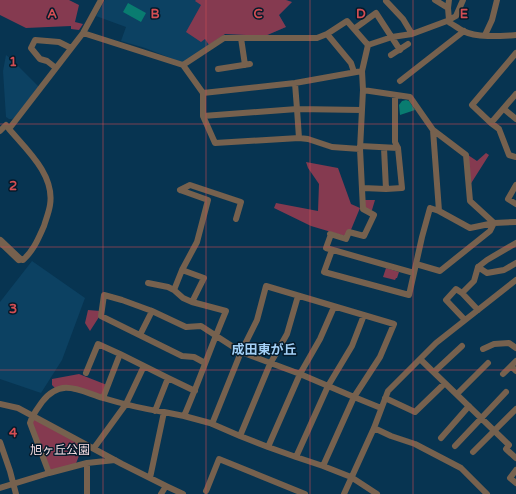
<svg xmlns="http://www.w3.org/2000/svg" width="516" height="494" font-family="'Varela Round','Noto Sans JP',sans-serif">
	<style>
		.built { fill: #0c4162 }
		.green { fill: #853a50 }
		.water { fill: #097c70 }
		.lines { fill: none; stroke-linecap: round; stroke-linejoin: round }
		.minor { stroke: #76614e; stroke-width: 6 }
		.tertiary { stroke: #76614e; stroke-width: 8 }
		.grid { fill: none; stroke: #d44e53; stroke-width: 1; stroke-opacity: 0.55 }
		.labels { text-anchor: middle; stroke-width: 3; stroke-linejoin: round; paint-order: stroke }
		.park-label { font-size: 12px; fill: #f6dde2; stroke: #041a2b }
		.neighbourhood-label { font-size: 13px; font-weight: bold; fill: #a3d0f6; stroke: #041a2b }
		.grid-label { font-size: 13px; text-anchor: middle; font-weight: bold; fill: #d44e53; stroke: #041a2b; stroke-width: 3; stroke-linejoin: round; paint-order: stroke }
	</style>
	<rect width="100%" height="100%" fill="#073451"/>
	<path class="built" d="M105,0H286L292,2L279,15L286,27L265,36L225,34L183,63L145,48L121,41L126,27L96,16Z
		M6,55L15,62L16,64L39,87L14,118L12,119H9L6,117L3,71Z
		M32,261L85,298L62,360L41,393L0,379V302Z"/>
	<path class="green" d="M0,0H69L79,5L75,22L83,24L79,30L71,29V26L26,28L0,15Z
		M196,0H286L292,2L279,15L286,27L265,36L225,34L209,45L205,39L201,42L186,32L201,5L195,1Z
		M486,153L489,155L470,185L468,155L477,161Z
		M306,162L338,168L351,204L360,208L348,237L311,226L274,208L276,203L318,211L319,184L308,168Z
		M365,200H375L372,210L369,211L365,208Z
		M386,268L399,272L397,278H396L395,280L383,277Z
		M88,310L100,311L99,317L90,331L85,323Z
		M79,374L107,385L102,396L55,388L52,385V379Z
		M32,415L84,443L75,466L48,472L31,423Z"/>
	<path class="water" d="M128,3L146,13L141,22L123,12Z
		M406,100L409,101L415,110L400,115L399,105L402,101Z"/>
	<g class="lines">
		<path class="minor" d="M435,0L448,8
			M449,0L448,8L449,20
			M386,1L403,19L412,34
			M447,21L456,16L463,0
			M354,29L376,13L400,50
			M83,33L183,65L203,93V116L215,143L299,138L308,139L332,147L360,149
			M327,34L351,63L354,72
			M485,35L492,20L497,0
			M241,38L245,65
			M368,45L392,37L412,34L447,21C452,24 458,28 463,31C477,38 501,36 516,35
			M391,55L408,44
			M183,65L224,38H317L327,34L347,21L368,45
			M56,68L47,61L40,59L31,48L35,40L59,42L71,48
			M218,69L250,64
			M400,81L464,31
			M295,83L297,109L299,138
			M363,90L410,97L433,130L466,155L470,201L494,223
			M203,93L295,83L362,71
			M516,94L491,123L499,129L509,155L516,157
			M504,109L516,119
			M203,116L297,109L362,110
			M491,123L472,105L516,53
			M0,131L6,125L9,129
			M360,146L398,148
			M384,148L386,189
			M516,185L508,199L516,204
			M363,188L386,189L402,188L398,148L395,142V96
			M180,190L190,185L241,202L236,219
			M439,211L470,228L494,223L516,222
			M330,234L346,239L349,232L364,236L374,215L363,209L360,149L363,90L362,71L368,45
			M330,237L326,248L414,273L422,237L430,208L439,211L433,130
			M332,250L324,272L409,295L414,273
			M19,259L23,260C34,250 38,239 44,226C46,219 49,212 50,205C55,175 27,150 9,129L83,33L101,0
			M416,264L440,271L490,231L494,223
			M478,267L487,273L504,270L516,263
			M182,270L204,278L192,302
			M148,283L168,287L174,290L183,298L192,302L226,311C211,346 199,382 184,416
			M174,290L182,270L197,242L208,200L180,190
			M462,293L478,310
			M465,320L446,300L456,289L462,293L474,281L478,267L487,260L516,243
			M140,335L152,311
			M483,349L494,344L509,343L516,348
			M420,359L509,445L506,449L516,458
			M516,361L511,366L516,371
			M205,363L194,357L182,356L101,316L104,295L122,300L152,311L186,327L201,326L241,352L300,374L354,397L380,357L394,324L266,286L257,320L241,352L212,424
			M434,372L462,346
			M86,373L98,344L120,354
			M503,374L511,366
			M457,394L488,363
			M103,398L120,354L144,366
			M385,398L415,412L445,383
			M0,404L18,408L122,464L166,486L161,494
			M155,411L168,378
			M164,412L184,416L210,423L240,436L270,364L287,334L298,296
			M374,428L391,436L415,444L461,468L487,494
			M240,436L268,447L300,374L320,339L334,307
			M441,438L469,406
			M0,442L10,471L16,494
			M455,446L506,392
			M268,447L296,457L328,386L352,346L364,315
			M94,448L126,404L144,366L168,378L195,391
			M473,452L516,409
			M296,457L323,466L354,397L381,408
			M323,466L351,477L377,494
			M516,470L510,478L516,483
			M49,473L30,423C32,415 37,409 42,402C61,377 80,391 103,398C123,404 143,409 164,412L150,478
			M166,486L183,494
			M0,488L49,473L87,463L115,460
			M206,491L207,489L219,459L305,494
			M87,494V463
			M344,494L374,428L388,391L436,343L516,280"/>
		<path class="tertiary" d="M0,241L19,259"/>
	</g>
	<path class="grid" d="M103,0V494M206,0V494M310,0V494M413,0V494M0,124H516M0,247H516M0,370H516"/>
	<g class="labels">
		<g class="park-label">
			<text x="60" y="454">旭ヶ丘公園</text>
		</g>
		<g class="neighbourhood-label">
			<text x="264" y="354">成田東が丘</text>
		</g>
	</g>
	<g class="grid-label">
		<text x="52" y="18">A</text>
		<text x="155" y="18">B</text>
		<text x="258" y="18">C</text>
		<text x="361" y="18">D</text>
		<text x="464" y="18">E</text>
		<text x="13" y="66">1</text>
		<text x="13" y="190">2</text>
		<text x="13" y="313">3</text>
		<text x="13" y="437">4</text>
	</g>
</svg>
